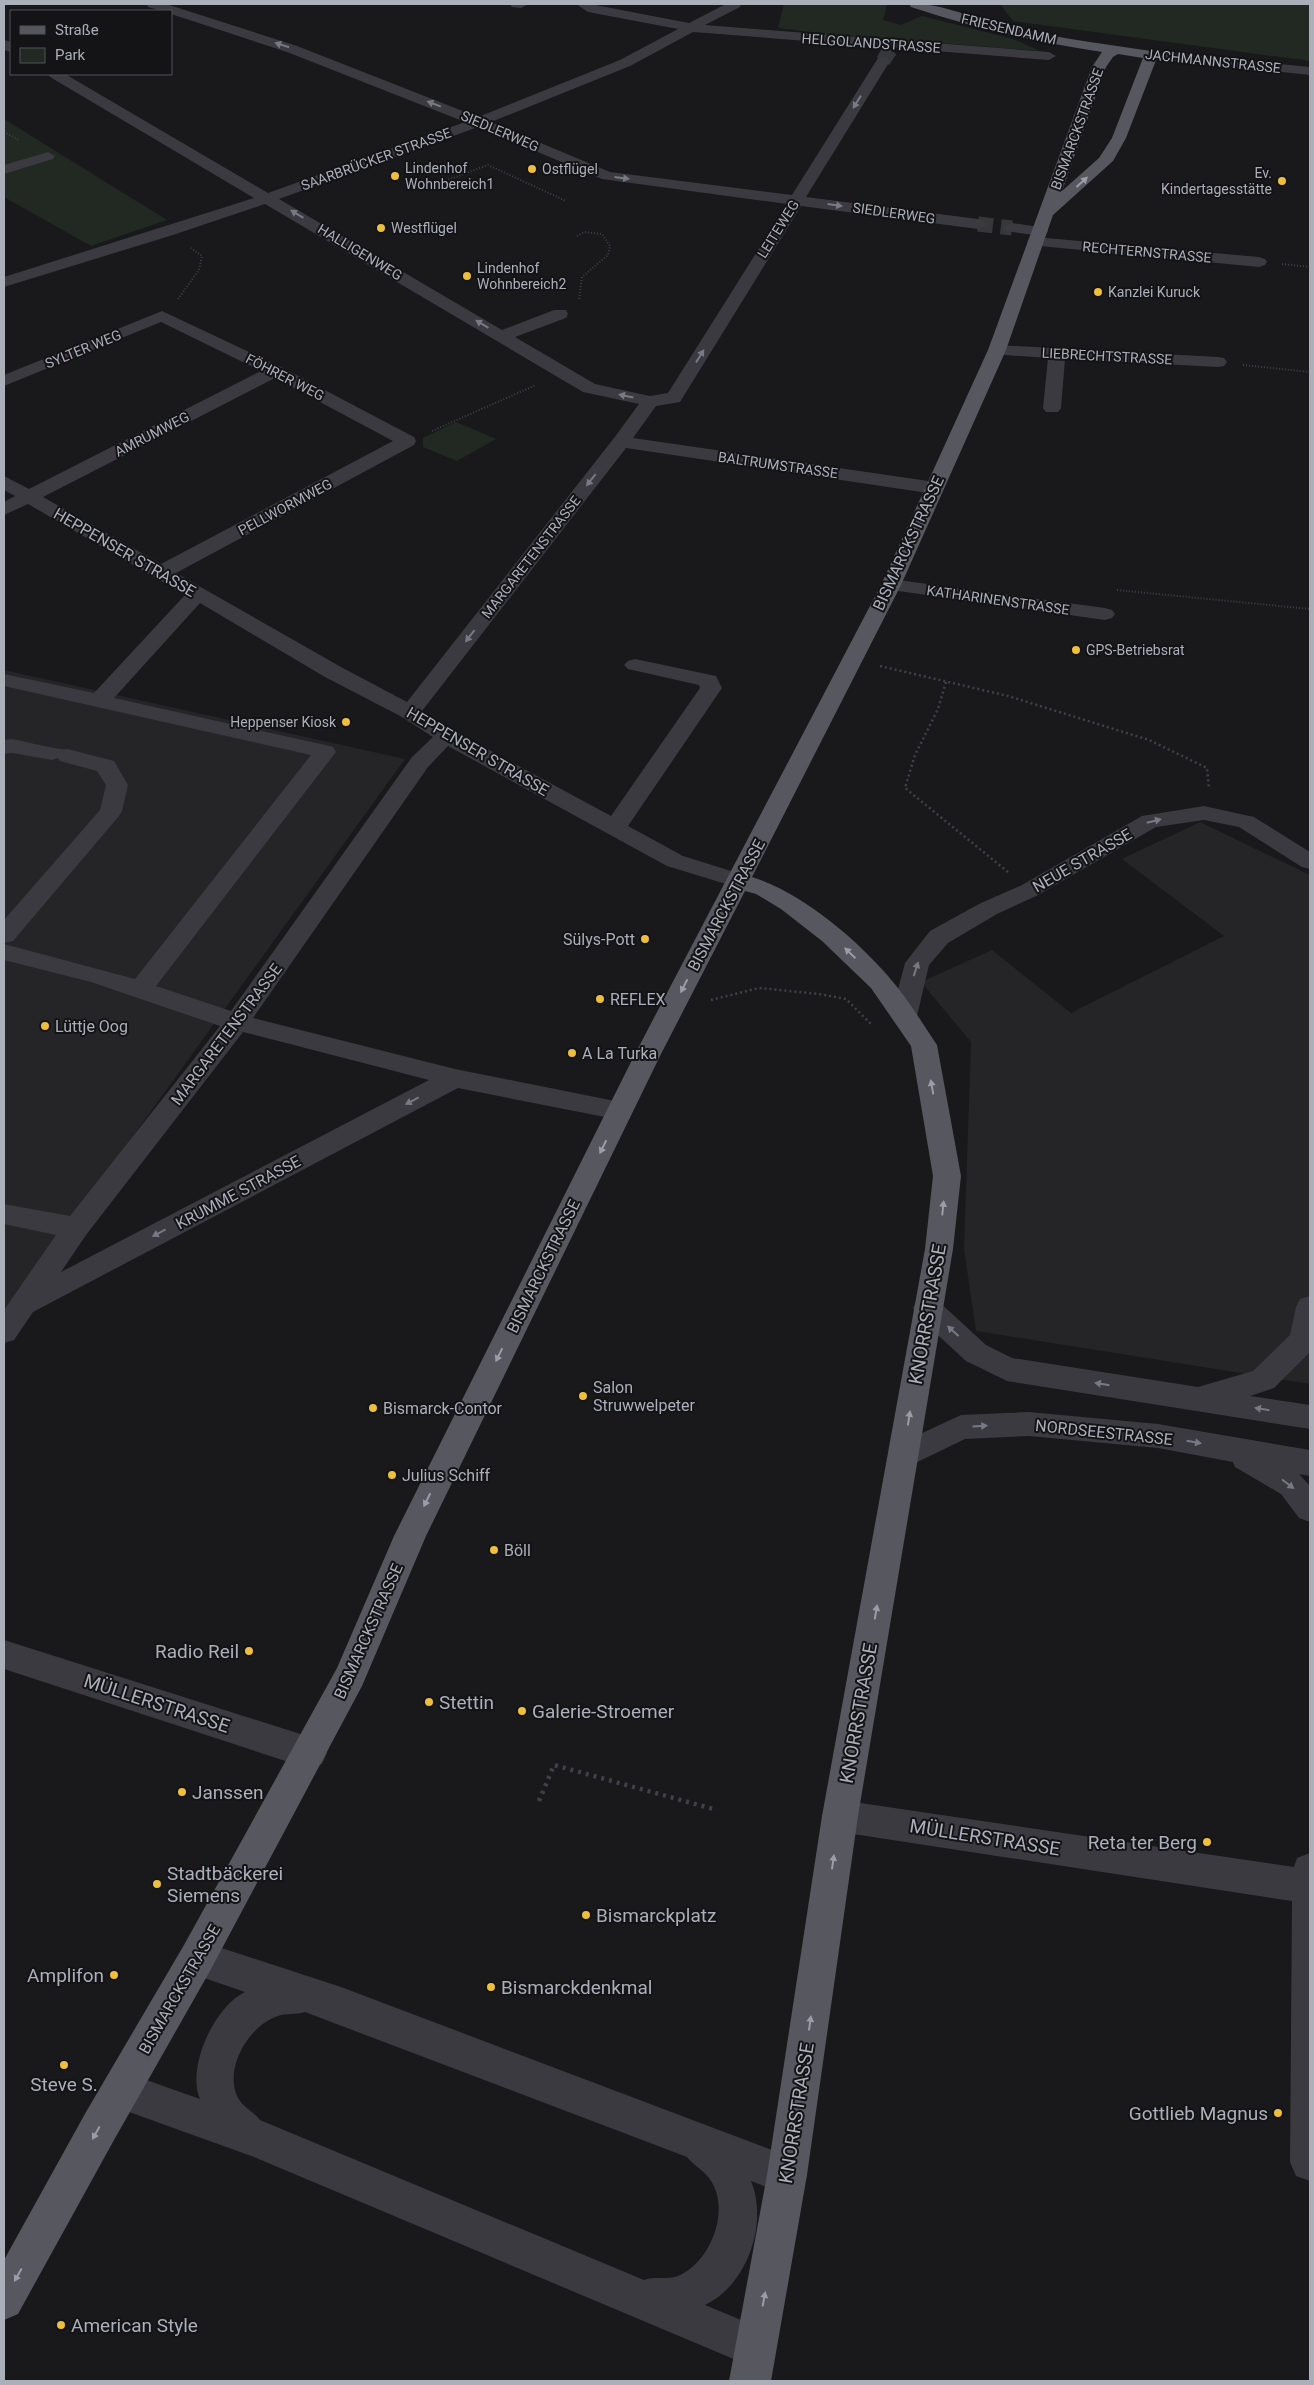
<svg xmlns="http://www.w3.org/2000/svg" width="1314" height="2385" font-family="Roboto,sans-serif">
	<style>
		.built { fill: #252528 }
		.green { fill: #212922 }
		.lines { fill: none; stroke-linecap: round; stroke-linejoin: round }
		.minor-tunnel { stroke: #36373b; stroke-width: 15; stroke-dasharray: 15 8; stroke-linecap: butt }
		.path-far2 { stroke: #404147; stroke-width: 2; stroke-dasharray: 1 2; stroke-linecap: butt }
		.path-far1 { stroke: #404147; stroke-width: 2.5; stroke-dasharray: 2 3; stroke-linecap: butt }
		.path { stroke: #404147; stroke-width: 4.5; stroke-dasharray: 3 5; stroke-linecap: butt }
		.minor { fill: #3a3a40; fill-rule: evenodd }
		.major { fill: #56575f; fill-rule: evenodd }
		.oneway { fill: #787a83 }
		.oneway2 { fill: #9a9da8 }
		.poi-dot { fill: #eebe3e; stroke: #141416; stroke-width: 2 }
		.labels { text-anchor: middle; stroke-width: 4; stroke-linejoin: round; paint-order: stroke }
		.far-street-label { font-size: 14px; fill: #abafba; stroke: #141416 }
		.far-poi-label { font-size: 14px; fill: #abafba; stroke: #141416; text-anchor: start }
		.street-label { font-size: 16px; fill: #abafba; stroke: #141416 }
		.poi-label { font-size: 16px; fill: #abafba; stroke: #141416; text-anchor: start }
		.near-street-label { font-size: 19px; fill: #abafba; stroke: #141416 }
		.near-poi-label { font-size: 19px; fill: #abafba; stroke: #141416; text-anchor: start }
	</style>
	<rect width="100%" height="100%" fill="#19191b"/>
	<path class="built" d="M4,670L405,759L4,1315Z
		M1200,822L1310,875V1384L976,1331L964,1249L971,1042L921,982L992,950L1071,1013L1224,936L1122,859Z"/>
	<path class="green" d="M784,4H885L887,5L883,20L901,25L922,16L1013,39L1040,51L826,34L778,28Z
		M1000,4H1310V61L1013,21Z
		M4,119L167,220L91,246L4,197Z
		M456,422L496,439L457,461L423,447V438Z"/>
	<g class="lines">
		<path class="minor-tunnel" d="M883,61L890,50
			M978,224L1012,228"/>
		<path class="path-far2" d="M4,132L19,140
			M437,184L488,165L566,201
			M577,236L584,232L602,234L610,246L608,255L582,277L579,300
			M1282,264L1310,267
			M178,299L199,270L202,256L191,248
			M1243,365L1310,372
			M432,431L536,385
			M1117,590L1310,609"/>
		<path class="path-far1" d="M880,666L1008,696L1149,740L1207,768L1209,789
			M946,682L938,709L915,755L905,788L1008,872
			M711,1000L759,988L819,994L846,999L872,1025"/>
		<path class="path" d="M539,1801L554,1765L717,1810"/>
		<path class="minor" d="M147,4H166L297,46L478,117L620,60L678,29L588,12L576,4H590L689,23L726,4H741L740,7L705,25L1049,52L1056,56L1049,60L693,32L630,66L491,122L610,172L792,195L878,58H888L890,61L806,197L978,219L984,221L986,224L984,227L978,229L801,206L680,402L656,406L633,438L935,482L942,484L944,488L942,492L935,494L626,448L422,711L454,731L611,816L700,688L699,685L628,669L624,665L628,661L635,659L716,676L722,688L628,826L683,856L747,876L751,881L747,886L739,888L667,866L448,746L428,767L253,1018L455,1069L620,1102L629,1104L633,1111L629,1118L620,1120L458,1088L33,1312L14,1340L4,1343V1310L56,1235L4,1224V1204L70,1216L220,1026L91,982L4,960V944L135,979L311,755L4,686V674L94,693L185,595L28,504L4,515V502L15,496L4,490V476L29,489L261,371L161,322L4,386V375L162,311L281,367L414,437L416,441L414,445L176,573L341,667L407,702L614,438L639,404L583,392L265,204L173,235L4,287V277L254,198L50,77L48,74H65L268,193L465,122L287,52L171,14V11H162L148,7ZM478,127L602,179L787,204L668,393L650,396L595,384L515,337L566,318L568,314L566,310H554L502,330L279,199ZM275,378L393,441L161,564L43,497ZM200,603L325,677L402,717L433,737L412,757L231,1011L156,986L336,752L333,747L325,745L114,698ZM243,1032L429,1080L61,1272L86,1235Z
			M510,4H528L521,8L512,7Z
			M4,40L11,42V52L4,50Z
			M1151,51L1310,67V75L1146,58L1144,55L1146,52Z
			M48,152L55,156L53,159L4,174V165Z
			M1012,223L1046,228L1048,231L1046,234L1040,236L1006,231L1004,228L1006,225Z
			M1035,237L1259,257L1265,259L1267,262L1265,265L1259,267L1029,245L1027,242L1029,239Z
			M997,345L1218,357L1224,358L1227,362L1224,366L1218,367L1065,359L1061,408L1058,412H1046L1043,408L1048,358L991,354L988,350L991,346Z
			M891,579L1105,608L1112,610L1115,614L1112,618L1105,620L884,589L881,585L884,581Z
			M12,739C23,741 61,751 68,749L114,761L128,785L122,811L119,816L13,941L4,943V920L100,810L106,785L97,771L60,761L58,758L52,760L12,753L4,754V740Z
			M1204,806L1254,817L1310,852V869L1302,867L1239,827L1204,820L1156,827L1038,895L997,914L948,943L929,965L917,1016L913,1022L904,1025L895,1022L891,1016L905,963L930,931L979,904L1022,885L1142,816Z
			M1310,1296V1352L1274,1388L1250,1396L1310,1405V1429L1007,1381L966,1361L917,1316L913,1308L917,1300L927,1297L937,1300L986,1345L1012,1358L1198,1387L1253,1371L1290,1335L1296,1307L1300,1299Z
			M1029,1412L1158,1424L1310,1450V1476L1299,1474L1310,1486V1522L1299,1518L1281,1494L1235,1467L1233,1462L1158,1448L1029,1436L965,1439L903,1469L892,1465L888,1456L892,1447L961,1415Z
			M4,1640L310,1737L322,1742L327,1753L322,1764L310,1769L4,1669Z
			M840,1800L1294,1867L1297,1858L1310,1853V2181L1296,2176L1290,2162L1292,1901L840,1832L828,1828L822,1816L828,1804Z
			M197,1940L341,1987L801,2161L807,2175L801,2189L787,2195L751,2181C769,2224 746,2286 705,2305L770,2332L776,2347L770,2362L755,2368L254,2157L107,2104L102,2090L107,2076L121,2071L200,2099C186,2067 215,2006 245,1992L184,1971L179,1958L184,1945ZM305,2012L687,2157C693,2165 703,2170 709,2178C732,2208 711,2262 678,2276C667,2280 654,2276 644,2280L260,2120C254,2112 243,2107 238,2098C223,2069 249,2025 278,2016C286,2013 296,2015 305,2012Z"/>
		<path class="major" d="M909,4C940,2 973,19 1003,26C1052,37 1101,44 1151,51L1158,55L1126,138L1113,161L1053,215L1006,350L901,585L752,877C802,893 854,937 888,976C905,995 919,1018 933,1039L937,1045L961,1176L953,1249L858,1816L807,2175L771,2381H729L767,2175L822,1816L925,1249L933,1176L911,1046L871,988L822,941L781,909L756,894L745,891L661,1054L426,1536L362,1686L210,1971L114,2140L18,2314L4,2320V2260L86,2112L184,1945L337,1668L394,1536L635,1054L881,585L988,350L1092,67L1102,52C1037,42 974,28 911,7ZM1118,54L1143,58L1112,138L1099,158L1062,191L1106,67L1113,57Z"/>
	</g>
	<defs><path id="oneway-solid" d="M-6-.8H1V-3.2L6.5 0L1 3.2V.8H-6Z" transform="scale(1.25)"/></defs>
	<g class="oneway">
		<use href="#oneway-solid" transform="translate(282 45) rotate(-162)"/>
		<use href="#oneway-solid" transform="translate(857 102) rotate(122)"/>
		<use href="#oneway-solid" transform="translate(434 104) rotate(-159)"/>
		<use href="#oneway-solid" transform="translate(622 178) rotate(7)"/>
		<use href="#oneway-solid" transform="translate(835 205) rotate(8)"/>
		<use href="#oneway-solid" transform="translate(297 214) rotate(-149)"/>
		<use href="#oneway-solid" transform="translate(482 324) rotate(-149)"/>
		<use href="#oneway-solid" transform="translate(700 356) rotate(-58)"/>
		<use href="#oneway-solid" transform="translate(626 396) rotate(-168)"/>
		<use href="#oneway-solid" transform="translate(591 480) rotate(128)"/>
		<use href="#oneway-solid" transform="translate(470 636) rotate(128)"/>
		<use href="#oneway-solid" transform="translate(1154 821) rotate(-14)"/>
		<use href="#oneway-solid" transform="translate(916 969) rotate(-72)"/>
		<use href="#oneway-solid" transform="translate(412 1101) rotate(152)"/>
		<use href="#oneway-solid" transform="translate(159 1233) rotate(152)"/>
		<use href="#oneway-solid" transform="translate(953 1331) rotate(-138)"/>
		<use href="#oneway-solid" transform="translate(1102 1384) rotate(-171)"/>
		<use href="#oneway-solid" transform="translate(1262 1409) rotate(-171)"/>
		<use href="#oneway-solid" transform="translate(980 1426) rotate(-3)"/>
		<use href="#oneway-solid" transform="translate(1194 1442) rotate(10)"/>
		<use href="#oneway-solid" transform="translate(1288 1484) rotate(37)"/>
	</g>
	<g class="oneway2">
		<use href="#oneway-solid" transform="translate(1082 182) rotate(-42)"/>
		<use href="#oneway-solid" transform="translate(850 953) rotate(-136)"/>
		<use href="#oneway-solid" transform="translate(684 986) rotate(117)"/>
		<use href="#oneway-solid" transform="translate(932 1087) rotate(-100)"/>
		<use href="#oneway-solid" transform="translate(603 1147) rotate(116)"/>
		<use href="#oneway-solid" transform="translate(943 1208) rotate(-84)"/>
		<use href="#oneway-solid" transform="translate(499 1355) rotate(116)"/>
		<use href="#oneway-solid" transform="translate(909 1418) rotate(-81)"/>
		<use href="#oneway-solid" transform="translate(427 1500) rotate(116)"/>
		<use href="#oneway-solid" transform="translate(876 1612) rotate(-80)"/>
		<use href="#oneway-solid" transform="translate(833 1862) rotate(-82)"/>
		<use href="#oneway-solid" transform="translate(810 2023) rotate(-82)"/>
		<use href="#oneway-solid" transform="translate(96 2133) rotate(119)"/>
		<use href="#oneway-solid" transform="translate(18 2275) rotate(119)"/>
		<use href="#oneway-solid" transform="translate(764 2299) rotate(-79)"/>
	</g>
	<g class="poi-dot">
		<circle cx="532" cy="169" r="5"/>
		<circle cx="395" cy="176" r="5"/>
		<circle cx="1282" cy="181" r="5"/>
		<circle cx="381" cy="228" r="5"/>
		<circle cx="467" cy="276" r="5"/>
		<circle cx="1098" cy="292" r="5"/>
		<circle cx="1076" cy="650" r="5"/>
		<circle cx="346" cy="722" r="5"/>
		<circle cx="645" cy="939" r="5"/>
		<circle cx="600" cy="999" r="5"/>
		<circle cx="45" cy="1026" r="5"/>
		<circle cx="572" cy="1053" r="5"/>
		<circle cx="583" cy="1396" r="5"/>
		<circle cx="373" cy="1408" r="5"/>
		<circle cx="392" cy="1475" r="5"/>
		<circle cx="494" cy="1550" r="5"/>
		<circle cx="249" cy="1651" r="5"/>
		<circle cx="429" cy="1702" r="5"/>
		<circle cx="522" cy="1711" r="5"/>
		<circle cx="182" cy="1792" r="5"/>
		<circle cx="1207" cy="1842" r="5"/>
		<circle cx="157" cy="1884" r="5"/>
		<circle cx="586" cy="1915" r="5"/>
		<circle cx="114" cy="1975" r="5"/>
		<circle cx="491" cy="1987" r="5"/>
		<circle cx="64" cy="2065" r="5"/>
		<circle cx="1278" cy="2113" r="5"/>
		<circle cx="61" cy="2325" r="5"/>
	</g>
	<g class="labels">
		<g class="far-street-label">
			<text transform="translate(1009 29) rotate(13)" y="5">FRIESENDAMM</text>
			<text transform="translate(871 43) rotate(4)" y="5">HELGOLANDSTRASSE</text>
			<text transform="translate(1213 61) rotate(6)" y="5">JACHMANNSTRASSE</text>
			<text transform="translate(1077 129) rotate(-70)" y="5">BISMARCKSTRASSE</text>
			<text transform="translate(500 131) rotate(23)" y="5">SIEDLERWEG</text>
			<text transform="translate(376 159) rotate(-20)" y="5">SAARBRÜCKER STRASSE</text>
			<text transform="translate(894 213) rotate(8)" y="5">SIEDLERWEG</text>
			<text transform="translate(778 229) rotate(-58)" y="5">LEITEWEG</text>
			<text transform="translate(360 252) rotate(31)" y="5">HALLIGENWEG</text>
			<text transform="translate(1147 252) rotate(5)" y="5">RECHTERNSTRASSE</text>
			<text transform="translate(83 349) rotate(-22)" y="5">SYLTER WEG</text>
			<text transform="translate(1107 356) rotate(3)" y="5">LIEBRECHTSTRASSE</text>
			<text transform="translate(285 377) rotate(27)" y="5">FÖHRER WEG</text>
			<text transform="translate(152 434) rotate(-27)" y="5">AMRUMWEG</text>
			<text transform="translate(778 465) rotate(8)" y="5">BALTRUMSTRASSE</text>
			<text transform="translate(285 507) rotate(-28)" y="5">PELLWORMWEG</text>
			<text transform="translate(531 557) rotate(-52)" y="5">MARGARETENSTRASSE</text>
			<text transform="translate(998 600) rotate(8)" y="5">KATHARINENSTRASSE</text>
		</g>
		<g class="far-poi-label">
			<text x="405" y="173">Lindenhof<tspan x="405" dy="16">Wohnbereich1</tspan></text>
			<text x="542" y="174">Ostflügel</text>
			<text x="1272" y="178" text-anchor="end">Ev.<tspan x="1272" dy="16">Kindertagesstätte</tspan></text>
			<text x="391" y="233">Westflügel</text>
			<text x="477" y="273">Lindenhof<tspan x="477" dy="16">Wohnbereich2</tspan></text>
			<text x="1108" y="297">Kanzlei Kuruck</text>
			<text x="1086" y="655">GPS-Betriebsrat</text>
			<text x="336" y="727" text-anchor="end">Heppenser Kiosk</text>
		</g>
		<g class="street-label">
			<text transform="translate(908 543) rotate(-65)" y="6">BISMARCKSTRASSE</text>
			<text transform="translate(125 552) rotate(30)" y="6">HEPPENSER STRASSE</text>
			<text transform="translate(478 751) rotate(30)" y="6">HEPPENSER STRASSE</text>
			<text transform="translate(1082 860) rotate(-30)" y="6">NEUE STRASSE</text>
			<text transform="translate(726 905) rotate(-62)" y="6">BISMARCKSTRASSE</text>
			<text transform="translate(226 1034) rotate(-53)" y="6">MARGARETENSTRASSE</text>
			<text transform="translate(238 1192) rotate(-28)" y="6">KRUMME STRASSE</text>
			<text transform="translate(543 1266) rotate(-64)" y="6">BISMARCKSTRASSE</text>
			<text transform="translate(1104 1432) rotate(6)" y="6">NORDSEESTRASSE</text>
			<text transform="translate(368 1631) rotate(-66)" y="6">BISMARCKSTRASSE</text>
			<text transform="translate(179 1989) rotate(-60)" y="6">BISMARCKSTRASSE</text>
		</g>
		<g class="poi-label">
			<text x="635" y="945" text-anchor="end">Sülys-Pott</text>
			<text x="610" y="1005">REFLEX</text>
			<text x="55" y="1032">Lüttje Oog</text>
			<text x="582" y="1059">A La Turka</text>
			<text x="593" y="1393">Salon<tspan x="593" dy="18">Struwwelpeter</tspan></text>
			<text x="383" y="1414">Bismarck-Contor</text>
			<text x="402" y="1481">Julius Schiff</text>
			<text x="504" y="1556">Böll</text>
		</g>
		<g class="near-street-label">
			<text transform="translate(927 1314) rotate(-80)" y="7">KNORRSTRASSE</text>
			<text transform="translate(157 1703) rotate(18)" y="7">MÜLLERSTRASSE</text>
			<text transform="translate(858 1713) rotate(-80)" y="7">KNORRSTRASSE</text>
			<text transform="translate(985 1837) rotate(9)" y="7">MÜLLERSTRASSE</text>
			<text transform="translate(796 2113) rotate(-81)" y="7">KNORRSTRASSE</text>
		</g>
		<g class="near-poi-label">
			<text x="239" y="1658" text-anchor="end">Radio Reil</text>
			<text x="439" y="1709">Stettin</text>
			<text x="532" y="1718">Galerie-Stroemer</text>
			<text x="192" y="1799">Janssen</text>
			<text x="1197" y="1849" text-anchor="end">Reta ter Berg</text>
			<text x="167" y="1880">Stadtbäckerei<tspan x="167" dy="22">Siemens</tspan></text>
			<text x="596" y="1922">Bismarckplatz</text>
			<text x="104" y="1982" text-anchor="end">Amplifon</text>
			<text x="501" y="1994">Bismarckdenkmal</text>
			<text x="64" y="2091" text-anchor="middle">Steve S.</text>
			<text x="1268" y="2120" text-anchor="end">Gottlieb Magnus</text>
			<text x="71" y="2332">American Style</text>
		</g>
	</g>
	<rect width="1314" height="2385" fill="none" stroke="#abafba" stroke-width="10"/>
	<rect x="10" y="10" width="162" height="65" fill="#141416" stroke="#505258"/>
	<rect x="20" y="26" width="25" height="8" fill="#56575f" stroke="#505258"/>
	<text x="55" y="35" font-size="15" fill="#abafba">Straße</text>
	<rect x="20" y="48" width="25" height="15" fill="#212922" stroke="#505258"/>
	<text x="55" y="60" font-size="15" fill="#abafba">Park</text>
</svg>
